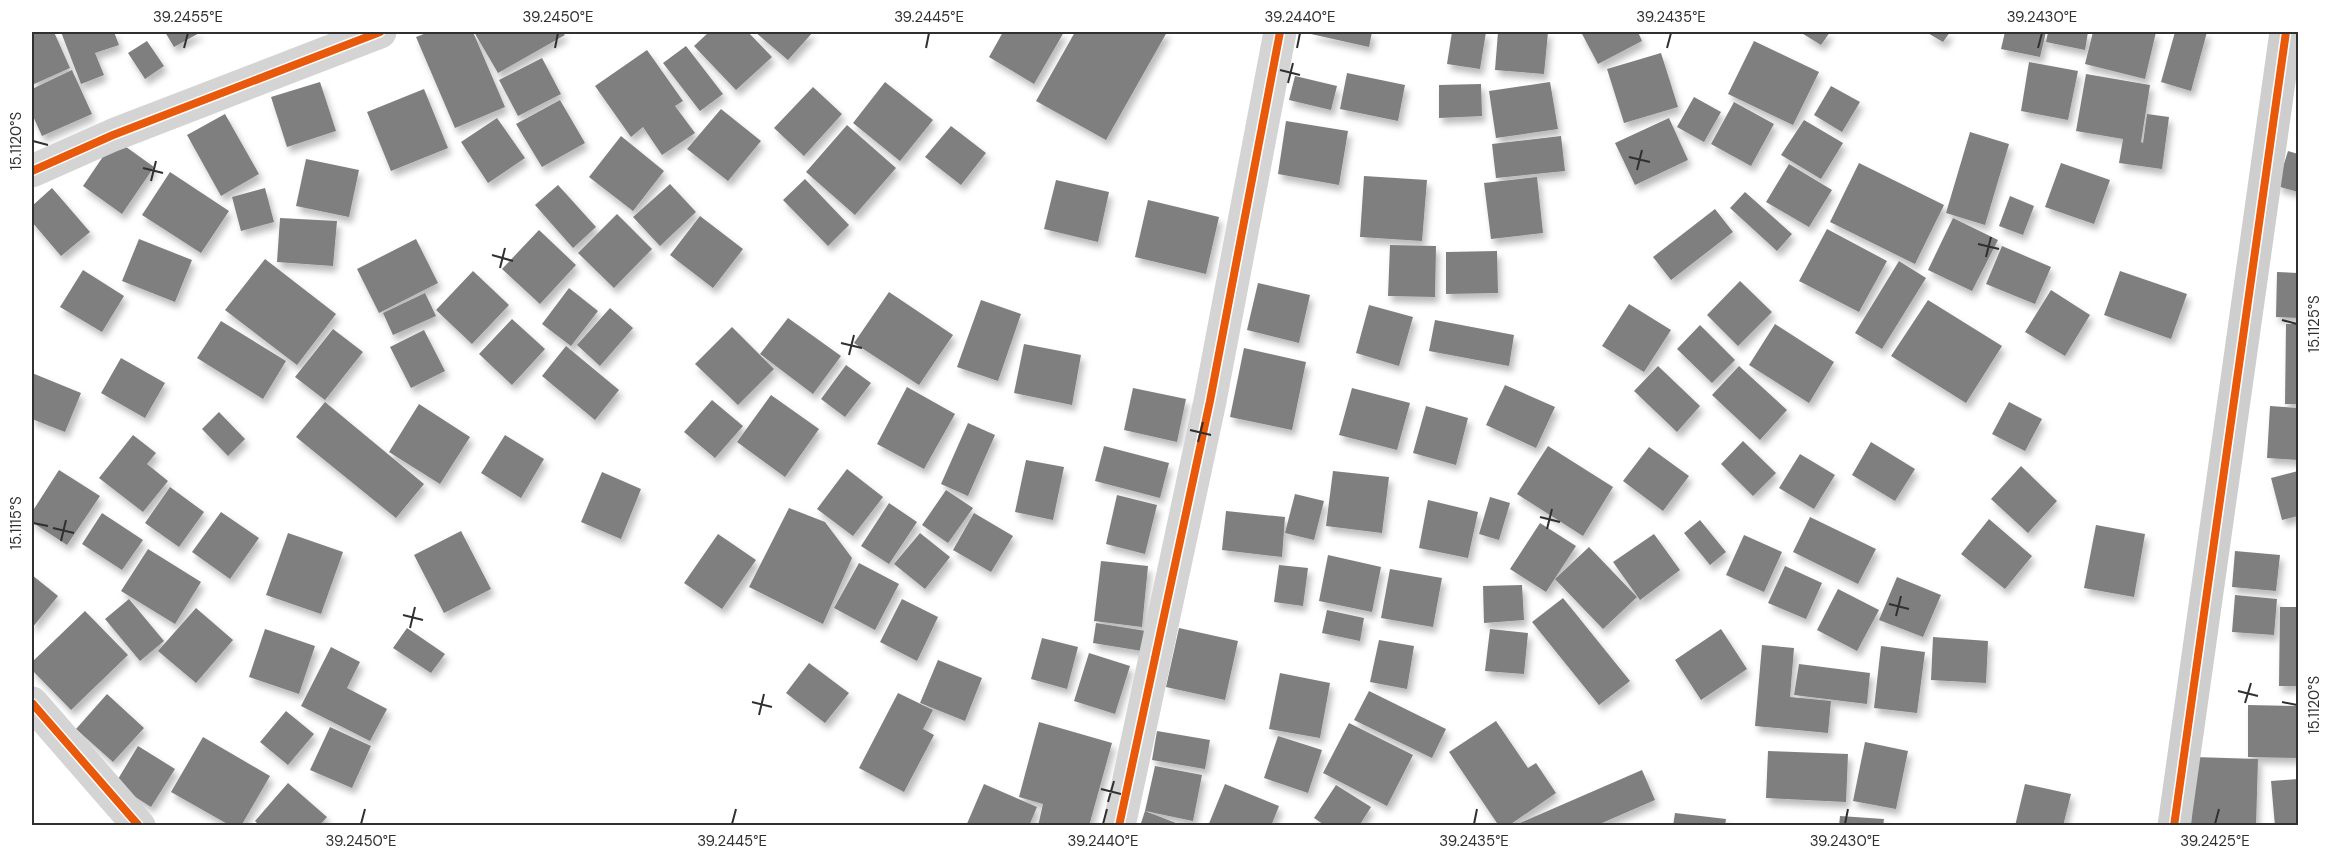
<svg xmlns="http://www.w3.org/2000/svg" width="2330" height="857" font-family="'DM Sans',sans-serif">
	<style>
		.building { fill: #7f7f7f; filter: url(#shadow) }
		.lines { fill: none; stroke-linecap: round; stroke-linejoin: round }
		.street { stroke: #d4d4d4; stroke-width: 33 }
		.secondary { stroke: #cecece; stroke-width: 33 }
		.cycleway-casing { stroke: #fff; stroke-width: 11 }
		.cycleway { stroke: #e8590c; stroke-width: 8 }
		.ticks { fill: none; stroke: #303030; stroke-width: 2 }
		.neatline { fill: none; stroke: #303030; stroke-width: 2 }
		.ticks-label { font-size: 15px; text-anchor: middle; fill: #303030 }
	</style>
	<defs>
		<filter id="shadow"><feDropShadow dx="3.5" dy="6" stdDeviation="3" flood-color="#0004"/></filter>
	</defs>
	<rect width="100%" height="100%" fill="#fff"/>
	<path class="building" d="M32,32H54L70,68L32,85Z
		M61,32H114L119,45L95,53L104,75L81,84Z
		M165,32H201L174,47Z
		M429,32H473L505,107L455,128L416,37Z
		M474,32H562L565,35L498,73Z
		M709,32H748L772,57L736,90L694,46Z
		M755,32H813L788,60Z
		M1003,32H1064L1034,84L989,57Z
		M1075,32H1167L1106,140L1036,101Z
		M1312,32H1372L1369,47L1311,34Z
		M1452,32H1486L1480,69L1447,64Z
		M1498,32H1548L1544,74L1495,70Z
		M1581,32H1638L1642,41L1598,64Z
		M1800,32H1830L1821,45Z
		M1926,32H1950L1943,42Z
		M2005,32H2046L2040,57L2001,49Z
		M2048,32H2088L2085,50L2046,42Z
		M2093,32H2156L2145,79L2085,64Z
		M2175,32H2207L2191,91L2161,82Z
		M147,41L164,66L145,79L128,53Z
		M1754,41L1819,72L1793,125L1728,94Z
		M686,46L723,94L700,111L663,63Z
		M647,50L683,101L675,106L695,133L662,155L643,127L631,137L595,86Z
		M1661,53L1678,107L1624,123L1607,69Z
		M542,58L561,94L518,116L499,80Z
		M2029,62L2078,71L2068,120L2021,111Z
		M72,70L92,114L42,136L32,114V89Z
		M1347,73L1405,85L1398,121L1340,109Z
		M2086,74L2150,85L2141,142L2143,143L2147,114L2169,117L2162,169L2119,163L2123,139L2076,131Z
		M1295,76L1337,86L1331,110L1289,100Z
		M320,82L336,131L287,147L271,97Z
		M885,82L933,120L900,161L853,123Z
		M1550,82L1558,129L1496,138L1489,91Z
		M1481,84L1482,116L1439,118V85Z
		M1831,86L1860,102L1842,132L1814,115Z
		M813,87L842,114L804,156L774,128Z
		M424,89L448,148L391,171L367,112Z
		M1694,97L1721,112L1704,142L1677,127Z
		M560,100L585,143L542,167L516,124Z
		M1734,102L1774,124L1751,166L1711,144Z
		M721,109L761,141L728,181L687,149Z
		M225,114L259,174L221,196L187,135Z
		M497,118L525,158L488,183L461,142Z
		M1669,118L1688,160L1635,185L1615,143Z
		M1804,120L1843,143L1821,179L1781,155Z
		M1286,121L1348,131L1339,185L1278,174Z
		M847,125L896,168L855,215L806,172Z
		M951,126L986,153L961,185L925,157Z
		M1970,132L2009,144L1985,225L1946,213Z
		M621,136L664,171L633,211L589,177Z
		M1561,136L1565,171L1496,178L1492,144Z
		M115,139L154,167L122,214L83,186Z
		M2288,151L2298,154V192L2277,186Z
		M306,159L359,170L349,217L296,206Z
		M1859,163L1944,205L1915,264L1830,222Z
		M2061,163L2110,180L2094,224L2045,207Z
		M1789,164L1832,190L1809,227L1766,202Z
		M170,172L229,211L201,253L142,215Z
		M1364,176L1427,180L1422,241L1360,237Z
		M1537,177L1543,233L1491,239L1484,183Z
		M805,179L849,225L828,246L783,200Z
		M1056,180L1109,192L1098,242L1044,229Z
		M670,184L696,212L660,246L633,217Z
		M558,185L596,227L573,248L535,205Z
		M52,188L90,232L61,256L32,222V206Z
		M265,188L274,222L241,231L232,197Z
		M1745,192L1792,234L1777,251L1730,208Z
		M2010,196L2034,206L2023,235L1999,226Z
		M1148,200L1219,217L1206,274L1135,257Z
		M1715,209L1733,232L1671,280L1653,257Z
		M617,214L652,249L614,288L578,253Z
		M700,216L743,249L713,288L670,255Z
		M280,218L337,221L333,266L277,262Z
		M1953,218L1998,240L1972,291L1928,270Z
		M1827,229L1887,261L1859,312L1799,281Z
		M539,230L576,265L540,304L502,269Z
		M139,239L192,260L175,302L122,281Z
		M416,239L438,283L379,313L357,269Z
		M1390,245L1436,246L1435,297L1388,296Z
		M2002,246L2051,267L2035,304L1986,284Z
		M1497,251L1498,293L1446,294V252Z
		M265,259L336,314L297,365L225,310Z
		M1899,261L1926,278L1882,349L1855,333Z
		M83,270L124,296L102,332L60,307Z
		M473,271L509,305L472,344L436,310Z
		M2120,271L2187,294L2171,339L2104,315Z
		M2277,272L2298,273V318L2276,317Z
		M1740,281L1772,312L1738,346L1707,315Z
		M1258,283L1310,295L1299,343L1247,330Z
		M569,288L598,311L571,346L542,324Z
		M2051,290L2090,315L2065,356L2025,332Z
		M889,292L953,335L919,385L854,343Z
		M425,293L436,316L393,335L383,313Z
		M981,300L1021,314L998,381L957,367Z
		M1928,300L2002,346L1966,403L1891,356Z
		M1629,304L1671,330L1644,372L1602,346Z
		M1369,305L1413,317L1399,366L1356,353Z
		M610,308L633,328L600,366L577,345Z
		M788,318L841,356L813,394L760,354Z
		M512,319L545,349L512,385L479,354Z
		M1435,320L1514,335L1509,366L1429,351Z
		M221,321L286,361L263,399L197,358Z
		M1775,324L1834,362L1809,403L1749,365Z
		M2286,324H2298V404H2285Z
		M1700,325L1735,360L1712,383L1677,349Z
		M732,327L774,369L738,405L695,364Z
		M333,329L363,352L325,400L295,377Z
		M424,330L445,371L411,388L390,347Z
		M1024,344L1081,355L1072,405L1014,393Z
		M566,346L619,390L595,420L542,376Z
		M1244,348L1306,362L1292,430L1230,417Z
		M121,358L165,383L145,418L101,393Z
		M846,365L871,383L845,417L821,399Z
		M1658,366L1700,406L1677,432L1634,391Z
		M1739,366L1787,410L1760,440L1712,395Z
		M32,373L81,393L65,432L32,419Z
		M1505,385L1555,407L1536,448L1486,425Z
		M907,387L955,414L924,469L877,444Z
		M1133,388L1186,399L1177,442L1124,430Z
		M1352,388L1410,403L1397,450L1339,435Z
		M771,395L819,429L785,477L737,442Z
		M712,400L743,426L715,458L684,432Z
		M325,402L424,484L396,518L296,437Z
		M2009,402L2042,419L2025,451L1992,434Z
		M419,404L470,437L440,484L389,452Z
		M1426,406L1468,418L1456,465L1413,453Z
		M2270,406L2298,408V460L2267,458Z
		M219,412L245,439L228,456L202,429Z
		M968,423L995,435L968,496L941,484Z
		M133,435L156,453L147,464L168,481L143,512L99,478Z
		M505,435L544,459L521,498L481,473Z
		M1743,441L1776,473L1753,496L1721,464Z
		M1871,442L1915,469L1895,501L1852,475Z
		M1104,446L1169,463L1160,498L1095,481Z
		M1548,446L1613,487L1583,536L1517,494Z
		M1649,447L1689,476L1663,511L1623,481Z
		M1800,454L1835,475L1814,509L1779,488Z
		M1026,460L1064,467L1053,520L1015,512Z
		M2021,466L2057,501L2028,533L1991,499Z
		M847,469L883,497L853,536L817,509Z
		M59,470L100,496L67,545L32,522V512Z
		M1333,471L1389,477L1382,533L1326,526Z
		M2298,471V516L2282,520L2271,478Z
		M602,472L641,489L621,539L581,522Z
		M170,487L204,512L179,547L145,523Z
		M946,490L973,508L948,543L922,525Z
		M1295,494L1324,501L1314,540L1285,533Z
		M1117,495L1157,505L1145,554L1106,544Z
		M1490,497L1510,503L1499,540L1479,534Z
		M1428,500L1478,512L1468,558L1419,548Z
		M889,503L917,522L889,564L861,546Z
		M789,508L825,522L852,558L823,624L749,587Z
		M1226,511L1285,517L1282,557L1222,550Z
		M221,512L259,538L230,579L192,552Z
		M102,513L143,540L122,570L82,544Z
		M974,513L1013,536L991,572L953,550Z
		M1810,517L1876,549L1858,584L1793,552Z
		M1989,519L2032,556L2005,589L1961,554Z
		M1700,520L1726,552L1710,565L1684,533Z
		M1540,523L1576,546L1546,592L1510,569Z
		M2096,525L2145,534L2134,597L2084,588Z
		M461,531L491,589L444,613L414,555Z
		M288,533L343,552L321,614L266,595Z
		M920,533L950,557L925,589L894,564Z
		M718,534L756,560L722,609L684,583Z
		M1654,534L1680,570L1640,600L1613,562Z
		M1744,535L1782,552L1764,592L1726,575Z
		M1589,547L1637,597L1603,629L1555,579Z
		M148,549L201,582L175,624L121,591Z
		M2235,551L2280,555L2276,591L2232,587Z
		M1328,555L1381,567L1372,612L1319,601Z
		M1101,561L1148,566L1142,627L1094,621Z
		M859,563L899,584L875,630L834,608Z
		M1279,565L1308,568L1303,606L1274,602Z
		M1785,566L1822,583L1806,619L1768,603Z
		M1390,569L1442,578L1433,627L1381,618Z
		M32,575L58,596L32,628Z
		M1897,577L1941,595L1923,637L1879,620Z
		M1522,585L1524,620L1484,623L1483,586Z
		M1838,589L1879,610L1857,651L1817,630Z
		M2235,595L2277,599L2274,635L2232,632Z
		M1563,598L1630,681L1599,705L1532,622Z
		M129,599L164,641L140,661L105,619Z
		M902,599L938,617L917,661L880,642Z
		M2280,607H2298V686H2279Z
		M196,608L233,640L196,683L158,651Z
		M1327,610L1364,618L1360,641L1322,633Z
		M85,611L128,655L71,710L32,670V662Z
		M1096,623L1146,631L1142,651L1093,643Z
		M407,628L445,654L431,673L393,648Z
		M1179,628L1238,641L1225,700L1166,687Z
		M265,629L315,646L299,694L249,677Z
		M1490,629L1528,633L1524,674L1485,671Z
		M1721,629L1747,669L1701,700L1675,660Z
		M1933,637L1988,641L1986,683L1931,680Z
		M1042,638L1078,647L1067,689L1031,679Z
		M1379,640L1414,646L1407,689L1370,682Z
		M1762,645L1794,648L1790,697L1831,701L1828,733L1755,726Z
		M1881,646L1925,652L1917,713L1874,708Z
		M331,647L360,662L347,688L387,709L370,741L301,706Z
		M1089,653L1130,666L1115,714L1074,701Z
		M938,660L982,678L965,721L920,703Z
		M809,663L849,693L825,723L786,693Z
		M1799,664L1870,673L1867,704L1794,695Z
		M1280,673L1330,683L1320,738L1269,729Z
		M1369,691L1446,729L1432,758L1354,720Z
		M898,693L933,710L923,729L934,735L904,792L859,768Z
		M107,694L144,728L113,762L76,729Z
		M2248,705L2298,706V758L2248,757Z
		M286,711L314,734L288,765L260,742Z
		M1496,721L1528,768L1536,763L1556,793L1508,826H1499L1449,752Z
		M1039,722L1112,743L1089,826H1038L1043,804L1019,797Z
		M1349,723L1413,755L1387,806L1323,773Z
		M330,727L371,746L352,788L310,770Z
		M1157,731L1210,740L1205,769L1152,760Z
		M1278,736L1322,750L1308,793L1264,778Z
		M203,737L270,776L241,826H231L171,792Z
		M1865,742L1908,751L1896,809L1853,801Z
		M138,746L175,769L151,807L115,784Z
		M1768,751L1848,754L1846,802L1766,798Z
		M2194,757L2258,759L2256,826H2191Z
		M1155,766L1202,775L1193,821L1145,811Z
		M1642,770L1655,800L1595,826H1513Z
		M2298,779V826H2275L2271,781Z
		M288,783L327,817L319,826H260L255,821Z
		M984,784L1037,807L1029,826H966Z
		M1225,784L1279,806L1271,826H1208Z
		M2025,784L2071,794L2063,826H2015Z
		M1336,785L1371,807L1359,826H1326L1314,818Z
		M1145,811L1181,825V826H1140Z
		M1675,813L1726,819L1725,826H1673Z
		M1840,816L1884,819L1883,826H1839Z"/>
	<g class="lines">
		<path class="street" d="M32,171L113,135L380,32
			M32,703L139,826
			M1119,826L1210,401L1280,32"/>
		<path class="secondary" d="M2174,826L2286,32"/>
		<g class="cycleway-casing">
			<path id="cycleway" d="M32,171L113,135L380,32
				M32,703L139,826
				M1119,826L1210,401L1280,32
				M2174,826L2286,32"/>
		</g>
		<use href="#cycleway" class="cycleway"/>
	</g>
	<path class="ticks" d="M184,48L188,33M555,48L558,33M926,48L929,33M1297,48L1300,33M1667,48L1671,33M2038,48L2042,33M1280,70L1300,75M1288,83L1293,63M33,141L48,145M1629,157L1650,162M143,168L163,173M1637,170L1642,150M151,181L156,161M1978,244L1999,249M492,255L513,261M1986,257L1991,237M500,268L505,248M2282,320L2297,324M841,343L862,348M849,355L854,335M1190,430L1211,435M1198,442L1203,422M1540,517L1560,522M33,523L48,526M53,528L74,533M1547,529L1552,509M61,541L66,520M1889,604L1909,609M403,615L423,620M1896,616L1901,596M410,628L415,607M2238,691L2258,696M752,702L772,707M2282,702L2297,705M2245,703L2251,683M759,715L764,694M1101,789L1121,794M1108,802L1114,781M361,824L365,809M732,824L736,809M1103,824L1107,809M1474,824L1477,809M1845,824L1848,809M2215,824L2219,809"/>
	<rect width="2330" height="857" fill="none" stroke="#ffffff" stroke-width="66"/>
	<rect x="33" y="33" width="2264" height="791" class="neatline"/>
	<g class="ticks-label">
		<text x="188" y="22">39.2455°E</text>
		<text x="558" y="22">39.2450°E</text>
		<text x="929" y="22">39.2445°E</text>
		<text x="1300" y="22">39.2440°E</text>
		<text x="1671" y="22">39.2435°E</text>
		<text x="2042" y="22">39.2430°E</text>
		<text transform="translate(16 141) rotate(-90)" y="5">15.1120°S</text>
		<text transform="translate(2314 324) rotate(-90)" y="5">15.1125°S</text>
		<text transform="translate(16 523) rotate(-90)" y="5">15.1115°S</text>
		<text transform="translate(2314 705) rotate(-90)" y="5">15.1120°S</text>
		<text x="361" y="846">39.2450°E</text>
		<text x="732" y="846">39.2445°E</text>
		<text x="1103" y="846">39.2440°E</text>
		<text x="1474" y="846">39.2435°E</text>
		<text x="1845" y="846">39.2430°E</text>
		<text x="2215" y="846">39.2425°E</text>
	</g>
</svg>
